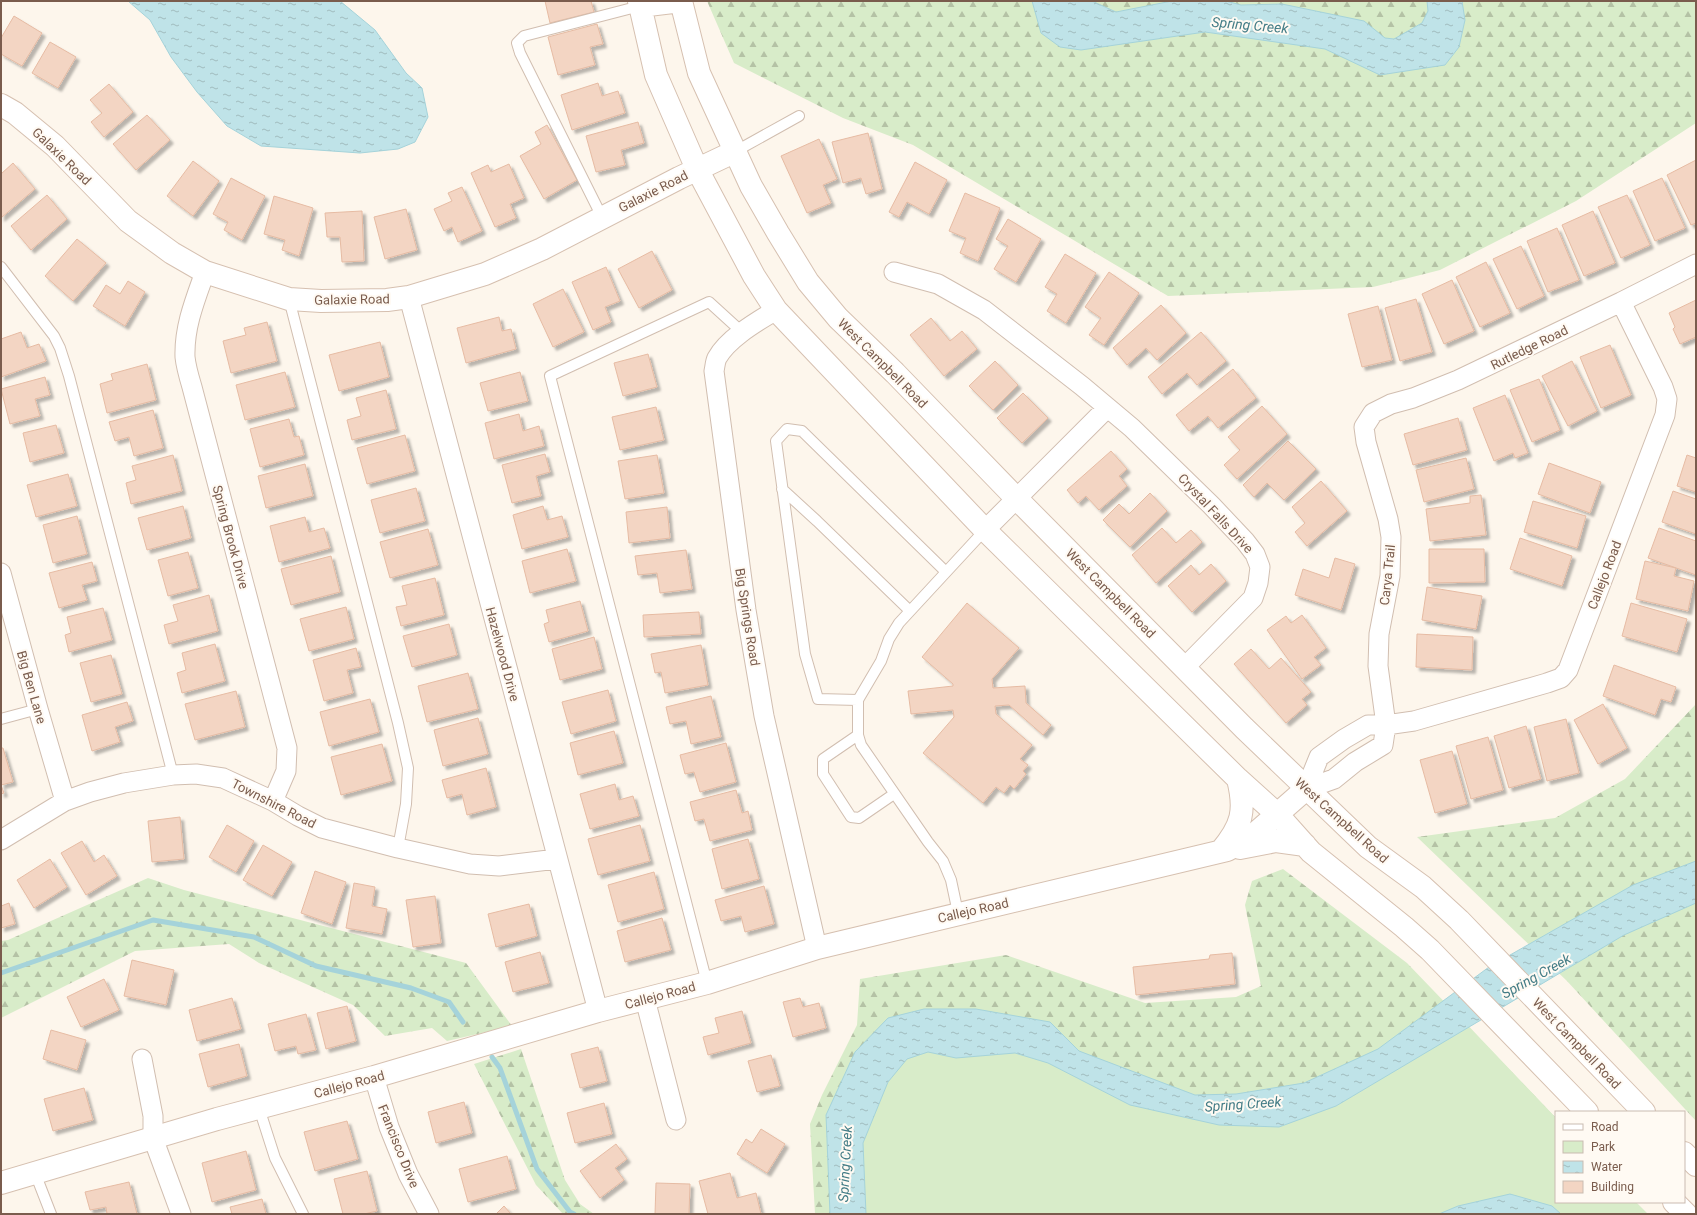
<svg xmlns="http://www.w3.org/2000/svg" width="1697" height="1215" font-family="Roboto,sans-serif">
	<style>
		.forest { fill: url(#forest-firs) }
		.park { fill: #d8ecc9 }
		.water { fill: url(#water-ripples); stroke: #a5d3da }
		.lines { fill: none; stroke-linecap: round; stroke-linejoin: round }
		.stream { stroke: #a5d3da; stroke-width: 5 }
		.building { fill: #f3d5c3; stroke: #e6bba3; filter: url(#shadow) }
		.lane-casing { stroke: #d1beb0; stroke-width: 12 }
		.street-casing { stroke: #d1beb0; stroke-width: 21 }
		.secondary-casing { stroke: #d6c0b0; stroke-width: 24 }
		.lane { stroke: #fff; stroke-width: 10 }
		.street { stroke: #fff; stroke-width: 19 }
		.secondary { stroke: #fff; stroke-width: 22 }
		.labels { text-anchor: middle; stroke-width: 4; stroke-linejoin: round; paint-order: stroke }
		.street-label { font-size: 13px; fill: #7a5c4d; stroke: #fffaf3 }
		.water-label { font-size: 14px; font-style: italic; fill: #437c86; stroke: #fffaf3 }
	</style>
	<defs>
		<pattern id="forest-firs" width="22" height="20" patternUnits="userSpaceOnUse"><rect width="22" height="20" fill="#d8ecc9"/><path d="M5 1l3.5 6h-7zM16 11l3.5 6h-7z" fill="#b4c2a5"/></pattern>
		<pattern id="water-ripples" width="26" height="14" patternUnits="userSpaceOnUse"><rect width="26" height="14" fill="#bfe3e8"/><path d="M2 4q2-2 4 0t4 0M15 11q2-2 4 0t4 0" fill="none" stroke="#a0bbbe"/></pattern>
		<filter id="shadow"><feDropShadow dx="3.5" dy="3.5" stdDeviation="1" flood-color="#0004"/></filter>
	</defs>
	<rect width="100%" height="100%" fill="#fdf6ec"/>
	<path class="forest" d="M707,1H1696V123L1576,201L1440,270L1373,287L1168,296L913,145L843,118L734,63Z
		M1696,704V1121L1567,981L1417,837L1555,818L1625,779Z
		M1283,869L1407,963L1556,1118V1156L1050,1214H815L810,1124L822,1095L857,1025L860,979L1006,955L1145,1003L1236,997L1261,986L1245,905L1252,881Z
		M148,878L184,890L466,963L512,1026L447,1041L432,1028L385,1036L353,1005L259,963L229,944L135,951L1,1018V941L8,940Z
		M521,1049L565,1180L580,1204L594,1214H563L536,1185L474,1064Z"/>
	<path class="park" d="M1460,1017L1556,1118V1202H1636L1648,1214H843L853,1093L947,1027L1203,1108L1300,1100Z"/>
	<path class="water" d="M128,1H340L375,30L406,73L422,88L428,117L415,142L398,149L360,153L261,146L227,126L197,92L171,57L150,20Z
		M1032,1H1092L1116,12L1172,1H1226L1241,5L1282,4L1364,21L1385,38L1394,39L1422,23L1428,11L1427,1H1462L1465,20L1459,47L1445,65L1380,75L1325,49L1205,32L1081,50L1060,47L1041,33Z
		M1696,861V903L1624,935L1336,1106L1279,1127L1219,1125L1130,1105L1048,1063L1015,1053L956,1058L928,1052L907,1059L888,1082L863,1143L866,1214H830L826,1115L855,1052L888,1018L924,1009H976L1050,1022L1079,1051L1195,1095L1236,1094L1304,1083L1378,1049L1489,967L1633,885Z
		M1510,1194L1552,1206L1561,1214H1439L1458,1206Z"/>
	<g class="lines">
		<path class="stream" d="M1,973L153,920L254,937L316,966L411,988L449,1002L463,1022
			M492,1057L500,1068L537,1169L570,1212L574,1214"/>
	</g>
	<path class="building" d="M545,1H591L594,12L550,23Z
		M14,16L42,33L22,66L1,54V38Z
		M597,24L603,44L590,47L595,65L558,75L548,37Z
		M50,42L76,57L58,88L32,73Z
		M598,83L602,96L618,91L625,113L572,130L561,95Z
		M109,84L133,112L104,137L91,122L102,113L90,100Z
		M147,115L170,140L136,170L113,144Z
		M638,122L644,143L621,150L625,165L596,172L586,136Z
		M547,125L577,180L544,199L520,156L541,144L535,132Z
		M868,133L882,189L866,194L861,178L843,183L832,142Z
		M819,139L837,179L823,185L831,203L807,213L781,156Z
		M1696,160V223L1691,225L1667,175Z
		M193,161L219,181L193,216L167,196Z
		M915,162L947,180L929,214L907,202L899,217L889,212Z
		M13,163L35,189L1,218V174Z
		M509,164L524,198L510,204L516,218L495,227L471,173L488,165L491,172Z
		M231,178L265,196L242,240L224,230L228,222L213,214Z
		M1662,178L1685,228L1655,241L1633,191Z
		M462,187L482,231L458,242L452,227L444,231L434,209L452,201L448,193Z
		M965,193L1000,208L978,261L960,253L966,238L949,231Z
		M47,195L67,219L31,250L11,226Z
		M1627,195L1650,245L1621,258L1598,207Z
		M274,196L313,208L299,256L282,250L285,240L264,234Z
		M406,209L417,250L385,259L374,217Z
		M362,211L364,261L342,262L340,237H327L325,213Z
		M1593,211L1615,263L1584,276L1562,225Z
		M1008,219L1041,239L1016,282L994,269L1008,246L996,239Z
		M1557,228L1579,280L1548,292L1527,241Z
		M77,239L106,263L73,301L45,276Z
		M1521,246L1544,296L1517,309L1493,259Z
		M652,251L672,290L639,308L618,269Z
		M1065,254L1096,273L1066,323L1047,311L1057,294L1045,287Z
		M1486,262L1510,313L1480,327L1456,277Z
		M606,267L620,301L605,307L611,322L593,330L572,282Z
		M1109,272L1139,293L1104,345L1089,335L1101,318L1085,307Z
		M1452,280L1474,331L1444,344L1422,294Z
		M128,281L145,292L125,326L93,306L106,285L120,294Z
		M563,289L584,332L553,347L533,304Z
		M1416,299L1432,352L1400,361L1385,308Z
		M1696,300V337L1680,344L1673,329L1675,327L1669,313Z
		M1161,305L1186,333L1157,360L1146,348L1127,365L1113,348Z
		M1378,306L1392,360L1362,367L1348,314Z
		M499,317L502,331L511,329L516,349L466,363L457,328Z
		M931,318L950,341L962,331L977,349L944,376L910,335Z
		M267,322L277,361L231,373L223,341L246,335L244,328Z
		M21,332L27,348L39,344L46,361L1,377V339Z
		M1201,332L1226,361L1197,385L1187,373L1162,394L1148,377Z
		M380,342L389,377L339,391L329,355Z
		M1610,345L1631,395L1601,408L1580,357Z
		M648,354L657,387L623,396L614,363Z
		M995,361L1018,385L993,410L969,386Z
		M1572,361L1597,411L1568,426L1542,376Z
		M147,364L156,400L107,413L100,384L113,380L111,374Z
		M1233,369L1256,398L1218,428L1208,416L1189,431L1176,415Z
		M285,372L295,407L245,420L236,385Z
		M520,372L528,401L488,411L480,383Z
		M45,377L50,395L35,399L40,416L10,424L1,389Z
		M1539,379L1560,430L1532,442L1510,390Z
		M386,390L396,429L352,440L347,420L361,416L356,398Z
		M1023,393L1048,418L1022,443L997,418Z
		M1505,395L1528,453L1515,458L1513,453L1494,461L1473,408Z
		M1262,406L1287,434L1237,479L1224,465L1240,450L1228,437Z
		M656,407L664,440L620,450L612,417Z
		M153,410L163,448L134,456L129,437L115,441L109,422Z
		M519,414L523,431L539,426L544,446L494,459L485,423Z
		M1458,418L1467,450L1413,465L1404,434Z
		M289,419L294,437L299,436L304,455L260,467L250,429Z
		M56,425L64,453L30,462L23,433Z
		M405,435L415,471L367,484L357,448Z
		M1288,441L1316,469L1284,500L1267,483L1254,497L1243,485Z
		M1111,451L1127,469L1119,476L1127,486L1099,510L1086,496L1078,503L1067,490Z
		M545,454L550,472L536,476L541,496L512,503L502,465Z
		M173,455L182,491L131,504L126,483L136,480L132,466Z
		M657,455L664,493L625,499L618,461Z
		M1687,455L1696,458V492L1677,486Z
		M1466,458L1474,489L1424,502L1416,470Z
		M1549,463L1601,482L1590,513L1538,494Z
		M305,464L313,496L266,508L258,476Z
		M68,474L77,506L36,517L27,485Z
		M1321,481L1347,511L1307,546L1295,532L1305,523L1292,507Z
		M416,488L425,521L380,533L371,500Z
		M1673,491L1696,499V534L1662,522Z
		M1150,493L1167,511L1130,547L1103,520L1119,504L1129,514Z
		M1481,495L1486,535L1430,541L1426,509L1470,503V496Z
		M1533,501L1586,516L1577,548L1524,532Z
		M183,506L191,538L147,550L138,518Z
		M543,506L547,520L562,516L568,537L522,549L513,515Z
		M667,507L670,538L629,543L626,512Z
		M77,516L87,554L53,563L43,525Z
		M305,517L309,532L324,528L330,548L279,562L270,526Z
		M1162,528L1176,543L1191,530L1202,542L1156,583L1132,555Z
		M1659,528L1696,541V575L1648,558Z
		M428,529L438,565L390,578L380,542Z
		M1520,538L1572,556L1562,586L1510,569Z
		M567,549L576,581L530,593L522,561Z
		M1429,549H1484L1485,582L1429,583Z
		M686,550L692,589L660,593L657,573L638,575L635,556Z
		M188,552L198,588L168,596L158,560Z
		M331,556L340,592L291,605L281,569Z
		M1335,558L1355,564L1341,610L1295,595L1303,569L1329,578Z
		M1645,561L1676,568L1674,576L1694,581L1688,611L1636,599Z
		M92,562L97,581L82,585L87,600L59,608L49,573Z
		M1211,564L1226,581L1192,612L1168,586L1191,565L1199,575Z
		M435,578L444,615L401,626L396,607L407,605L402,586Z
		M1427,587L1482,596L1476,629L1422,620Z
		M209,595L218,631L169,644L164,625L178,621L173,605Z
		M580,601L588,631L549,642L544,624L549,622L546,610Z
		M967,603L1019,648L992,679L993,688L1025,686L1026,703L1051,725L1043,735L1009,705L995,706L996,714L1032,745L1020,759L1028,765L1023,771L1026,774L1014,789L1010,785L1004,793L996,787L983,803L923,753L954,717L953,710L911,714L908,691L953,686V684L922,657Z
		M1631,603L1687,619L1677,652L1622,636Z
		M346,607L354,639L309,651L300,619Z
		M103,608L112,640L69,652L65,635L71,633L67,617Z
		M699,612L701,634L644,637L643,615Z
		M1302,615L1326,648L1314,657L1321,665L1302,679L1267,630L1286,616L1291,623Z
		M449,624L457,655L412,667L403,636Z
		M1417,634L1473,637L1472,670L1416,667Z
		M594,637L602,669L560,680L552,649Z
		M215,644L225,681L182,693L177,673L186,670L182,653Z
		M701,645L708,685L665,693L661,672L655,673L651,654Z
		M356,648L361,667L347,670L353,693L324,701L313,660Z
		M1251,649L1269,669L1281,658L1311,692L1302,699L1307,705L1286,723L1234,664Z
		M111,655L122,694L91,702L80,663Z
		M1614,665L1676,687L1671,702L1661,699L1655,715L1603,696Z
		M468,673L478,709L427,722L418,686Z
		M608,690L616,721L571,734L562,702Z
		M236,691L245,727L195,740L185,704Z
		M711,696L721,737L691,744L686,721L670,724L666,707Z
		M370,699L379,732L329,746L320,712Z
		M127,702L133,721L115,727L120,742L92,751L82,715Z
		M1603,704L1627,748L1598,764L1574,720Z
		M478,718L488,754L443,766L434,730Z
		M1566,719L1579,773L1547,781L1534,727Z
		M1526,726L1541,779L1509,788L1494,736Z
		M614,731L623,763L578,775L570,743Z
		M1488,737L1503,790L1471,799L1456,746Z
		M726,743L736,782L700,792L694,772L685,774L680,755Z
		M382,744L392,781L341,795L331,757Z
		M1,748H3L13,782L1,785L4,793L1,794Z
		M1452,751L1467,804L1435,813L1420,760Z
		M486,768L496,807L467,815L462,794L447,798L442,780Z
		M615,784L619,800L633,796L639,816L590,829L580,794Z
		M736,790L742,813L748,811L752,830L710,841L704,819L695,821L690,802Z
		M180,817L184,859L152,862L148,821Z
		M227,825L254,841L236,872L209,857Z
		M640,825L650,861L598,875L588,839Z
		M748,839L759,879L722,889L712,849Z
		M82,841L94,862L104,855L117,876L86,895L61,853Z
		M263,845L292,862L272,896L243,880Z
		M50,859L67,887L34,908L17,880Z
		M315,871L346,882L332,924L301,913Z
		M654,872L664,909L618,922L608,885Z
		M354,883L375,887L372,906L387,909L382,934L346,928Z
		M764,886L774,924L745,932L741,916L721,921L715,900Z
		M435,896L441,943L413,947L406,900Z
		M9,903L15,924L1,928V906Z
		M529,904L537,936L496,947L488,914Z
		M662,918L671,950L625,962L617,931Z
		M540,952L549,983L513,992L505,962Z
		M1232,953L1235,984L1136,995L1133,967L1209,959L1210,955Z
		M132,960L174,970L166,1005L124,996Z
		M104,979L119,1010L81,1027L67,997Z
		M232,998L241,1029L197,1041L189,1010Z
		M800,998L803,1007L819,1003L826,1028L793,1037L783,1002Z
		M347,1006L356,1041L326,1049L317,1013Z
		M742,1011L751,1043L708,1055L703,1037L719,1033L715,1018Z
		M306,1014L316,1050L298,1054L296,1046L275,1051L268,1024Z
		M51,1030L86,1040L77,1070L43,1059Z
		M239,1044L247,1076L208,1087L199,1054Z
		M598,1047L607,1081L580,1088L571,1054Z
		M771,1055L780,1086L757,1092L748,1061Z
		M84,1088L93,1120L53,1131L44,1099Z
		M464,1102L472,1133L436,1143L428,1112Z
		M604,1103L612,1134L575,1143L567,1113Z
		M347,1121L358,1159L315,1171L304,1132Z
		M761,1129L785,1144L767,1173L737,1154L746,1139L752,1143Z
		M616,1144L627,1159L615,1168L624,1180L600,1198L580,1171Z
		M246,1151L256,1190L212,1202L202,1163Z
		M507,1156L516,1189L468,1202L459,1169Z
		M367,1171L377,1211L364,1214H343L334,1179Z
		M730,1173L737,1198L756,1193L761,1214H708L699,1181Z
		M129,1182L137,1214H107L106,1207L90,1210L85,1192Z
		M656,1183L690,1184L689,1214H655Z
		M262,1199L266,1214H232L230,1207Z
		M504,1206L511,1214H496Z"/>
	<g class="lines">
		<g class="lane-casing">
			<path id="lane" d="M736,151L799,116
				M602,217L520,53L517,43L524,36L640,6
				M1,267L54,336L60,348L69,376L173,775
				M289,299L398,723L408,768L406,804L398,848
				M782,489L817,521L910,611
				M858,700L818,699L805,654L776,441L787,429L802,431L946,572
				M1,719L38,709
				M858,735L823,759V774L851,817L859,818L894,794
				M958,913L951,880L943,861L928,842L861,745L858,735V700L881,661L889,639L899,623L985,530
				M707,983L550,376L709,302L743,333
				M259,1108L275,1158L303,1214
				M35,1173L51,1214"/>
		</g>
		<g class="street-casing">
			<path id="street" d="M205,272C195,300 184,327 185,357C186,367 189,377 192,387L287,748L286,771L273,801
				M894,272L938,284L984,310L1082,386L1132,428L1211,505L1245,541L1255,554L1260,567L1258,583L1253,598L1185,667
				M409,297L598,1011
				M776,310C758,321 728,338 717,358C715,362 715,367 714,371L746,610L764,716L817,948
				M985,530L1107,408
				M1,573L38,709L65,801
				M1306,789L1334,779L1355,762L1383,745L1386,725L1378,666L1379,634L1390,576L1391,537L1388,519L1366,442L1364,427L1373,413L1391,404L1413,398L1458,380L1621,302L1696,264
				M1306,789L1319,757L1344,739L1368,725H1386L1414,721L1547,683L1561,678L1568,670L1665,415L1667,399L1663,387L1621,302
				M1,840L65,801L90,792L124,783L173,775L196,774L223,778L273,801L298,816L322,828L398,848L470,864L499,866L557,859
				M645,999L676,1120
				M142,1059L153,1116V1138L181,1214
				M374,1077L389,1127L408,1174L429,1214"/>
		</g>
		<g class="secondary-casing">
			<path id="secondary" d="M639,1L656,75L697,169L754,276L776,310L985,530L1238,779L1278,815L1311,852L1404,927L1430,950L1587,1112
				M681,1L699,73L751,186L778,233L808,282L838,318L895,373L1017,499L1244,728L1368,847L1423,887L1459,920L1644,1112
				M640,6L681,1
				M1,105L15,113L55,146L128,221L172,253L205,272L289,299L321,301L387,300L409,297L485,274L542,249L679,178L736,151
				M1240,848L1276,841L1305,845
				M1221,851C1242,826 1246,811 1238,779
				M1684,1153L1696,1165
				M1,1183L217,1119L374,1077L598,1011L707,983L817,948L1227,850L1250,838L1306,789
				M1674,1202L1686,1214"/>
		</g>
		<use href="#lane" class="lane"/>
		<use href="#street" class="street"/>
		<use href="#secondary" class="secondary"/>
	</g>
	<g class="labels">
		<g class="street-label">
			<text transform="translate(62 156) rotate(44)" y="5">Galaxie Road</text>
			<text transform="translate(653 191) rotate(-27)" y="5">Galaxie Road</text>
			<text transform="translate(352 299) rotate(-1)" y="5">Galaxie Road</text>
			<text transform="translate(1529 347) rotate(-26)" y="5">Rutledge Road</text>
			<text transform="translate(883 363) rotate(45)" y="5">West Campbell Road</text>
			<text transform="translate(1216 513) rotate(47)" y="5">Crystal Falls Drive</text>
			<text transform="translate(231 537) rotate(75)" y="5">Spring Brook Drive</text>
			<text transform="translate(1387 575) rotate(-84)" y="5">Carya Trail</text>
			<text transform="translate(1604 575) rotate(-69)" y="5">Callejo Road</text>
			<text transform="translate(1111 593) rotate(45)" y="5">West Campbell Road</text>
			<text transform="translate(748 617) rotate(81)" y="5">Big Springs Road</text>
			<text transform="translate(503 654) rotate(75)" y="5">Hazelwood Drive</text>
			<text transform="translate(32 687) rotate(74)" y="5">Big Ben Lane</text>
			<text transform="translate(274 803) rotate(27)" y="5">Townshire Road</text>
			<text transform="translate(1342 820) rotate(42)" y="5">West Campbell Road</text>
			<text transform="translate(973 910) rotate(-13)" y="5">Callejo Road</text>
			<text transform="translate(660 995) rotate(-15)" y="5">Callejo Road</text>
			<text transform="translate(1577 1043) rotate(46)" y="5">West Campbell Road</text>
			<text transform="translate(349 1084) rotate(-15)" y="5">Callejo Road</text>
			<text transform="translate(399 1146) rotate(68)" y="5">Francisco Drive</text>
		</g>
		<g class="water-label">
			<text transform="translate(1250 25) rotate(5)" y="5">Spring Creek</text>
			<text transform="translate(1536 976) rotate(-29)" y="5">Spring Creek</text>
			<text transform="translate(1243 1104) rotate(-4)" y="5">Spring Creek</text>
			<text transform="translate(845 1164) rotate(-87)" y="5">Spring Creek</text>
		</g>
	</g>
	<rect width="1697" height="1215" fill="none" stroke="#7a5c4d" stroke-width="4"/>
	<rect x="1555" y="1111" width="130" height="92" fill="#fffaf3" stroke="#cabbb1"/>
	<rect x="1563" y="1124" width="20" height="6" fill="#ffffff" stroke="#cabbb1"/>
	<text x="1591" y="1131" font-size="12" fill="#7a5c4d">Road</text>
	<rect x="1563" y="1141" width="20" height="12" fill="#d8ecc9" stroke="#cabbb1"/>
	<text x="1591" y="1151" font-size="12" fill="#7a5c4d">Park</text>
	<rect x="1563" y="1161" width="20" height="12" fill="url(#water-ripples)" stroke="#cabbb1"/>
	<text x="1591" y="1171" font-size="12" fill="#7a5c4d">Water</text>
	<rect x="1563" y="1181" width="20" height="12" fill="#f3d5c3" stroke="#cabbb1"/>
	<text x="1591" y="1191" font-size="12" fill="#7a5c4d">Building</text>
</svg>
